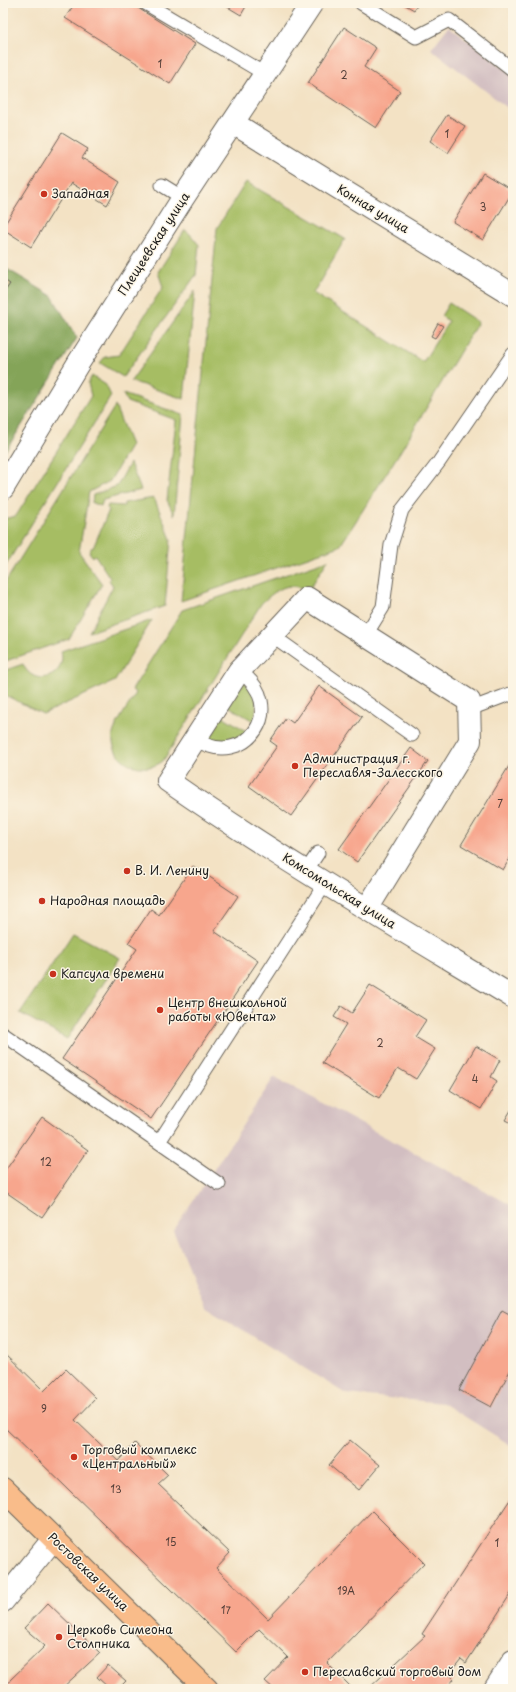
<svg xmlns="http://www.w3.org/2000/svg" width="516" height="1692" font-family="'Playpen Sans',sans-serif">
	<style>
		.industrial { fill: #d2bec1 }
		.green { fill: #a6bd63; stroke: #616c40 }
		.forest { fill: #84a459; stroke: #50603a }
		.building { fill: #f7a68d }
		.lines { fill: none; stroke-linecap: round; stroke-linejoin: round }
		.service-casing { stroke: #676157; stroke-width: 15 }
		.minor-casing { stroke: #676157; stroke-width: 24 }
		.tertiary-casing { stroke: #676157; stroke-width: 24 }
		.primary-casing { stroke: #676157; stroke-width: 24 }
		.service { stroke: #fff; stroke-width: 13 }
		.minor { stroke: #fff; stroke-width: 22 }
		.tertiary { stroke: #fff; stroke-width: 22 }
		.primary { stroke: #f9bc8a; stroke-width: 22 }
		.poi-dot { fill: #c8321e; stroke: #fcf5e5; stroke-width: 1.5 }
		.labels { text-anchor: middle; stroke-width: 3; stroke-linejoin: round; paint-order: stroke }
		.number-label { font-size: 10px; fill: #533e38 }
		.poi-label { font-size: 12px; fill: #1c1c1c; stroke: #fcf5e5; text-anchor: start }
		.street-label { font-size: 12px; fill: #1c1c1c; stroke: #fcf5e5 }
	</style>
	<rect width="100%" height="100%" fill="#fcf5e5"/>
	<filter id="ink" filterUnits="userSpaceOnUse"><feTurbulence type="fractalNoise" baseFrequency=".025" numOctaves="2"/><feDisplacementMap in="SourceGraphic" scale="8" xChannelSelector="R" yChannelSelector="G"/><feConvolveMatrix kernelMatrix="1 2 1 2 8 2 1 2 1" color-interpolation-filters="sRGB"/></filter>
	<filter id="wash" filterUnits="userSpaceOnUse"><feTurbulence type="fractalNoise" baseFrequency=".012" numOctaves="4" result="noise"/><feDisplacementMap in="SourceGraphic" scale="16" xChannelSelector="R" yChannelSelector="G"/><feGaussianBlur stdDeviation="0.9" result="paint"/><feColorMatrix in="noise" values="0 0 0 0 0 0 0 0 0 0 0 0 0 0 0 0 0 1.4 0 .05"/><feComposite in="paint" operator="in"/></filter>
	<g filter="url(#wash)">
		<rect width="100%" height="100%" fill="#f3e2c4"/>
		<path class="industrial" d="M449,26L513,75V112L431,49Z
			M274,1077L513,1206V1444L512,1446L443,1403L346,1394L204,1306L173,1230L209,1177Z"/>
		<path class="green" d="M246,182L345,239L313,293L423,362L449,321L441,316L449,303L478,322L400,452L340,546L181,601L217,228Z
			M185,230L190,234L199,245L196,275L123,377L100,363L105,357L119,355L163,287L158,272Z
			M195,291L184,399L131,381Z
			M92,376L106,385L111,396L3,570V519L16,516L91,396L88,383Z
			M123,394L183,415L174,515L167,500L176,420L127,402Z
			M115,406L131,445L110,481L89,492L79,552L102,584L69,639L3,662V586Z
			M130,463L141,490L103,500L101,506L92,503L93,495L117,486Z
			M154,498L171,539L165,606L89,632L113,586L109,580L110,578L95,555L93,557L89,552L92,547L93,548L109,510L107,508L108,505L124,506V503Z
			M328,560L310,588C303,589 298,586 291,586C280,586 268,597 261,604L163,761C142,777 109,761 113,734C115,724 131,702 136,693L132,690L182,610Z
			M152,620L115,681L43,714L3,694V671L23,664C33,689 68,677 61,651Z
			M240,677L257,696L255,722L223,703Z
			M216,712L248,732L236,742H205Z
			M73,933L120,958L67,1039L20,1013Z"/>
		<path class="forest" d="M7,269L52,296L77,338L3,455V271Z"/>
		<g id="blocks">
			<path class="building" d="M75,3H130L195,44L170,84L65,18Z
				M221,3H248L241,15Z
				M402,3H419L414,10Z
				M344,27L376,48L364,67L400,91L376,128L308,83Z
				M447,115L465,126L448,153L430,141Z
				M62,133L88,149L82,158L120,182L107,205L71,183L31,247L3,229V227Z
				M483,173L513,191L483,240L453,222Z
				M3,279L10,284L3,294Z
				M438,323L443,326L435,338L431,336Z
				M319,686L362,717L291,816L249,786L277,746L270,741L286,718L293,723Z
				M411,748L428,761L357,862L339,849Z
				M512,761L513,762V853L503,870L461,845Z
				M193,866L238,896L214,931L258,961L151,1119L62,1059L137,949L128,943L151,909L159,915Z
				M370,985L426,1020L415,1037L435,1049L416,1079L398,1068L379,1098L322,1063L346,1024L334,1017L341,1006L352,1013Z
				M476,1046L500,1060L491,1077L497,1081L481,1109L450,1090Z
				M513,1107V1124L505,1120Z
				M42,1117L88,1150L42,1217L3,1190V1173Z
				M502,1310L513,1316V1365L491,1407L459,1390Z
				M3,1351L44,1391L66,1369L96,1398L75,1420L118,1461L135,1443L168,1475L158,1484L230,1553L216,1568L268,1619L372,1511L424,1563L327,1663L353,1689H274L265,1681L288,1657L259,1629L236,1652L3,1426Z
				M350,1440L380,1465L359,1490L329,1465Z
				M513,1495V1590L466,1663L461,1659L449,1674L454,1679L446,1689H368L425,1636L422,1634Z
				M48,1603L100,1653L61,1689H5L10,1680L45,1646L24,1628Z
				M108,1665L126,1681L118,1689H110L97,1677Z"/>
		</g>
	</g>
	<g filter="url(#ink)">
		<use href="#blocks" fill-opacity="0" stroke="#676157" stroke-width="1"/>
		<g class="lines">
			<g class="service-casing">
				<path id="service" d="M145,3L265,74
					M361,3L416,37L449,20L513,70
					M162,185L183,198
					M273,636L412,735
					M365,636L383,607L391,545L402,510L439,462L513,354
					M470,709L510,694L513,696
					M195,739C245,772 291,706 239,671
					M306,871L318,853
					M3,1034L219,1184
					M159,1142L325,884"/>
			</g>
			<g class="minor-casing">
				<path id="minor" d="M233,123L513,295
					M168,781L239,671L307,598L469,701L470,741L367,909
					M168,781C280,859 397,927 513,997
					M3,1601L54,1538"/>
			</g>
			<g class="tertiary-casing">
				<path id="tertiary" d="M3,488L79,362L183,198L312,3
					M495,1689L513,1661"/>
			</g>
			<g class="primary-casing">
				<path id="primary" d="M3,1489L207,1689"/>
			</g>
			<use href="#service" class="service"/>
			<use href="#minor" class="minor"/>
			<use href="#tertiary" class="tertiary"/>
			<use href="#primary" class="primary"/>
		</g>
	</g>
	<g class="poi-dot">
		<circle cx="44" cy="194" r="4"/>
		<circle cx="295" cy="766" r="4"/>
		<circle cx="127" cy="871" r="4"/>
		<circle cx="42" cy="901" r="4"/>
		<circle cx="53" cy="974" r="4"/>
		<circle cx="160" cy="1010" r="4"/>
		<circle cx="74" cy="1457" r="4"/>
		<circle cx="59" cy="1637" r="4"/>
		<circle cx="305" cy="1672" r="4"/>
	</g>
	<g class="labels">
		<g class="number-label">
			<text x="160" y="68">1</text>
			<text x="344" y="79">2</text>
			<text x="447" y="138">1</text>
			<text x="483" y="211">3</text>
			<text x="500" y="808">7</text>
			<text x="380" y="1047">2</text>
			<text x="475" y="1083">4</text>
			<text x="46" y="1166">12</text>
			<text x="44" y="1413">9</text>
			<text x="116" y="1493">13</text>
			<text x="171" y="1546">15</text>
			<text x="497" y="1547">1</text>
			<text x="346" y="1595">19А</text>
			<text x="226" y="1614">17</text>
		</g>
		<g class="poi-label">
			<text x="52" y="198">Западная</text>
			<text x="303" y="763">Администрация г.<tspan x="303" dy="14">Переславля-Залесского</tspan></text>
			<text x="135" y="875">В. И. Ленину</text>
			<text x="50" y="905">Народная площадь</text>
			<text x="61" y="978">Капсула времени</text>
			<text x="168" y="1007">Центр внешкольной<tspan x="168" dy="14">работы «Ювента»</tspan></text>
			<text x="82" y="1454">Торговый комплекс<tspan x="82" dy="14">«Центральный»</tspan></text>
			<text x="67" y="1634">Церковь Симеона<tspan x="67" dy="14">Столпника</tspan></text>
			<text x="313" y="1676">Переславский торговый дом</text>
		</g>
		<g class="street-label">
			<text transform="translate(373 209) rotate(31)" y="4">Конная улица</text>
			<text transform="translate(154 244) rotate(-57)" y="4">Плещеевская улица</text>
			<text transform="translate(339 891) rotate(32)" y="4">Комсомольская улица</text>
			<text transform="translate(88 1572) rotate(44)" y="4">Ростовская улица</text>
		</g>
	</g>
	<rect width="516" height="1692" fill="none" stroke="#fcf5e5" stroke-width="16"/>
</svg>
